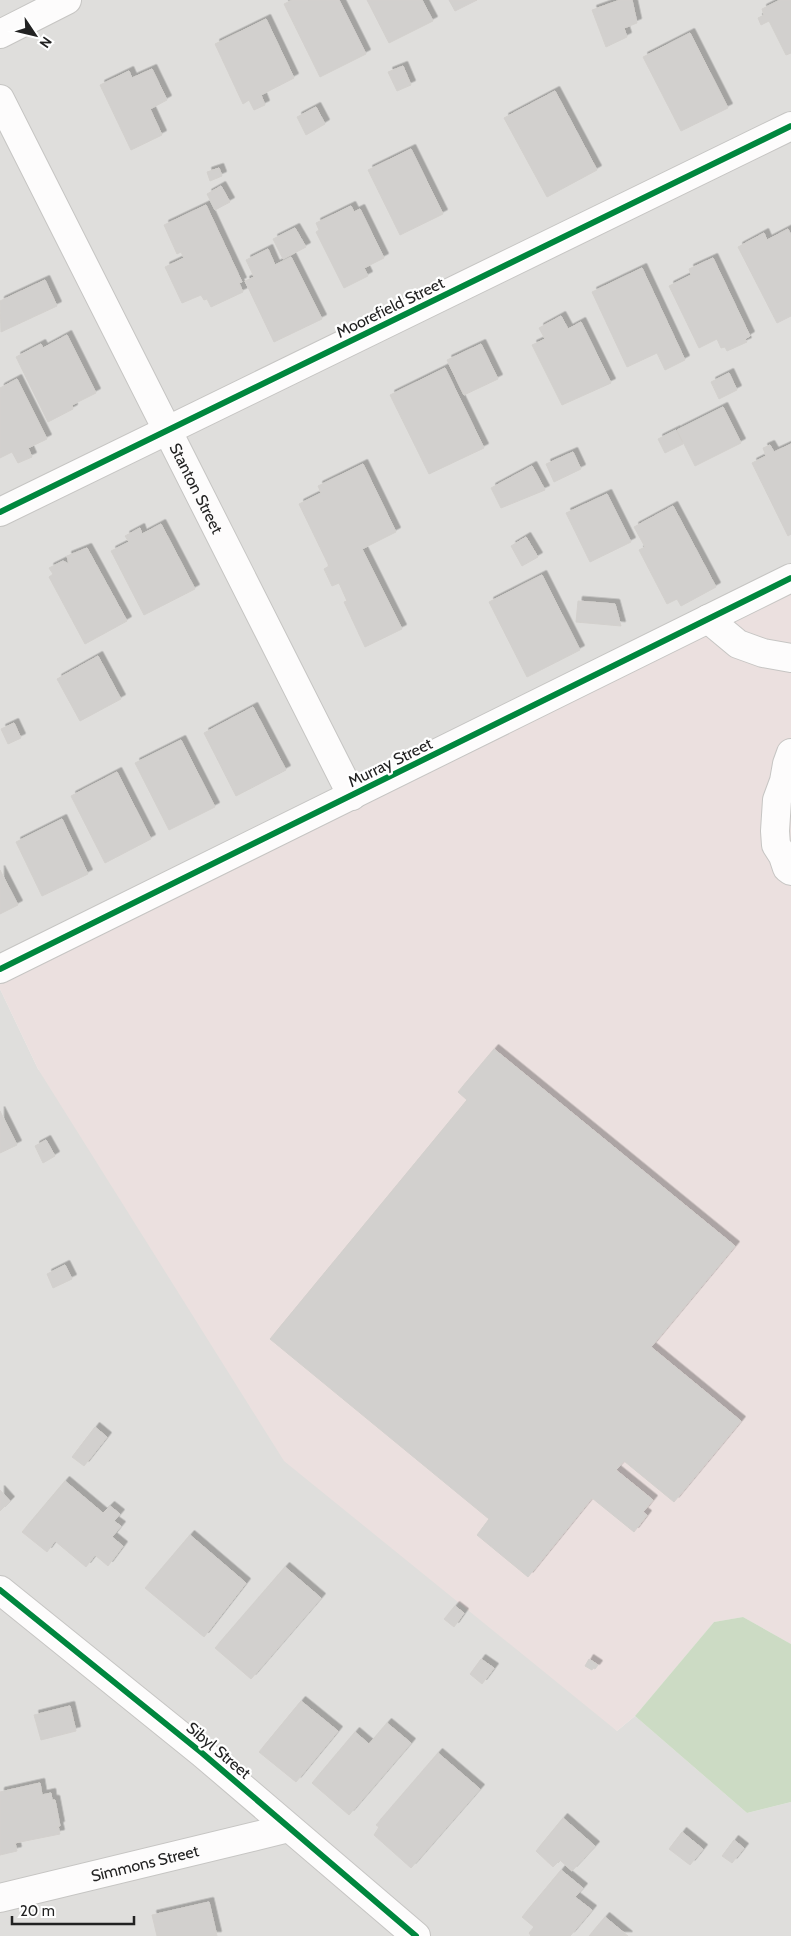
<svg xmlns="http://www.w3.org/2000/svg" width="791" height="1936" font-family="Cabin,sans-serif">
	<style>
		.residential { fill: #dfdedc }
		.commercial { fill: #ebe0df }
		.forest { fill: #ccdbc4 }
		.building { fill: #d2d0ce; stroke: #d3d0cd; filter: url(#shadow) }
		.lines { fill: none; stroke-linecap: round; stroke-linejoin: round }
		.minor-casing { stroke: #c6c5c3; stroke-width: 30 }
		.minor { stroke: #fdfcfc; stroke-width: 28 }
		.cycleway-casing { stroke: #fff; stroke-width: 9 }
		.cycleway { stroke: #00873e; stroke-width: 6 }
		.labels { text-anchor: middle; stroke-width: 4.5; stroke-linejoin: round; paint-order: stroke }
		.street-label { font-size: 16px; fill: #222; stroke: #fff }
	</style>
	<defs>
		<filter id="shadow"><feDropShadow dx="4.5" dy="-4.5" stdDeviation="0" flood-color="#0004"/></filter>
	</defs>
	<rect width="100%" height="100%" fill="#f0eeeb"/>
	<path class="residential" d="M0,0H791V583L0,976Z
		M0,989L38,1069L617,1731L635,1716L747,1813L791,1802V1936H0Z"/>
	<path class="commercial" d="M791,583V1644L743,1617L714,1622L635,1716L617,1731L284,1461L38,1069L0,989V976Z"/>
	<path class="forest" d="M743,1617L791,1644V1802L747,1813L635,1716L714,1622Z"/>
	<path class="building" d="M292,0H339L366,54L320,77L284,4Z
		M367,0H422L433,21L389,43Z
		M449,0H477L455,11Z
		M620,0H632L637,23L624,28L627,37L606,47L592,10Z
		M780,0H791V53L786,55L769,21L761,25L758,18L764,15L762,9Z
		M266,19L294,78L261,95L265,105L254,110L249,100L243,104L215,44Z
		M690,33L728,108L681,131L643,57Z
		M403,66L411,85L397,91L388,72Z
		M152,69L167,100L150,109L162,135L131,150L100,85L129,71L132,78Z
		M555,91L597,170L547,197L504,118Z
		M316,107L325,124L306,135L297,117Z
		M411,149L443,214L400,235L368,170Z
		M219,168L222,176L210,181L207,172Z
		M221,186L230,202L215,210L207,194Z
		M206,205L242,282L239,283L243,292L211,307L207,299L204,300L201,295L182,303L165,267L184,258L181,252L177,254L164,225Z
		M351,206L354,212L360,209L384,258L364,268L368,276L344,288L316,232L319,230L316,223Z
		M295,228L306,247L283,259L273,239Z
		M788,229L791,235V316L777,323L738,247L764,233L767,240Z
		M268,249L275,265L291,257L322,319L274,342L245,281L254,277L246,260Z
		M713,258L750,336L745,339L747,342L727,351L725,347L721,348L717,339L699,348L669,286L691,275L689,269Z
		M642,268L685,360L665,370L657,353L627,367L592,292Z
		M45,280L57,306L1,332L0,301Z
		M561,316L568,329L581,322L611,383L562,405L532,345L545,339L539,328Z
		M67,335L96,393L72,405L73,409L48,422L16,357L41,344L43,348Z
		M481,344L498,379L464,395L447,360Z
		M445,368L484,448L429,474L390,395Z
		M729,373L737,390L719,399L711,382Z
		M17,379L47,439L28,448L32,457L18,463L12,452L0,458V388Z
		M723,407L741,443L695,466L677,430Z
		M676,430L683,444L665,453L658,439Z
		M791,444V534L788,536L752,463L766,456L763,448L770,445L774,452Z
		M573,452L581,469L554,482L546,464Z
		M363,464L396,532L362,549L402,629L365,647L344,602L347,601L339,583L332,586L324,569L329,566L299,504L321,493L318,486Z
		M532,466L545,490L501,508L491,488Z
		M607,494L631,542L590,562L566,513Z
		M673,506L716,587L681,606L677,599L667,604L639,550L645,547L634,527Z
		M161,524L195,589L144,615L111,551L129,542L125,536L140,528L142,534Z
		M526,537L538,557L522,566L511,546Z
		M87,548L127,621L85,644L49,577L53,574L49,568L63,561L69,564L67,556Z
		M542,575L580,650L527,677L489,602Z
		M578,601L615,604L621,626L576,622Z
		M98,656L121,699L80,721L57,679Z
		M253,707L286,770L236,796L204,733Z
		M14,723L21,738L8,744L1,729Z
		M181,740L215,807L169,830L135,763Z
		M117,772L151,839L105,863L71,796Z
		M62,819L88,874L42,896L16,842Z
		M0,870L18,905L0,914Z
		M494,1049L735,1246L651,1347L741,1421L674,1502L624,1461L616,1470L653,1500L643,1512L647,1515L634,1532L592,1498L528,1577L477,1535L489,1519L270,1339L467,1100L458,1092Z
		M0,1111L17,1145L0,1153Z
		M46,1140L55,1156L43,1163L35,1146Z
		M65,1265L72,1279L53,1288L47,1274Z
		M95,1427L107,1437L84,1466L72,1457Z
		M65,1481L103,1513L110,1506L120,1514L114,1521L121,1526L112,1537L123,1546L108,1566L95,1555L86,1567L55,1541L47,1552L22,1532Z
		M0,1490L10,1501L0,1511Z
		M190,1535L246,1583L204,1637L145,1588Z
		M285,1567L321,1598L251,1679L215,1648Z
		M455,1606L464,1613L454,1627L444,1619Z
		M481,1659L494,1668L482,1684L470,1674Z
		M589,1659L598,1665L595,1669L593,1668L592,1670L585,1666Z
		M301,1701L338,1731L296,1782L259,1752Z
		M70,1706L76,1731L41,1740L34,1715Z
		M387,1723L411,1743L349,1815L312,1783L355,1732L369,1744Z
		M438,1753L480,1789L411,1868L374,1835L379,1827L376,1825Z
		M40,1783L42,1795L51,1793L52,1800H55L60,1826H58L60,1834L15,1843L17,1851L0,1855V1792Z
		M563,1818L595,1846L572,1871L560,1860L553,1867L536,1851Z
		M682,1832L703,1849L690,1865L669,1849Z
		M734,1840L744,1848L732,1863L722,1856Z
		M561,1870L583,1888L575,1897L592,1910L570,1936H531L529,1933L534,1927L522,1917Z
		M209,1902L217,1936H157L152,1915Z
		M605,1917L628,1936H589Z"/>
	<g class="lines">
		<g class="minor-casing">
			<g id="minor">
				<path d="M0,34L67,0"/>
				<path id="s1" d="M0,99L352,796"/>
				<path d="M0,512L791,126"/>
				<path d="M708,619L738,644L763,653L791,658"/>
				<path d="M791,753L787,764L784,781L777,800L775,831L776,845L783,856L787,868L791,871"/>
				<path d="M0,969L791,578"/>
				<path d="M0,1590L202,1753L416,1936"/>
				<path id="s2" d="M0,1898L289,1828"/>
			</g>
		</g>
		<use href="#minor" class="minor"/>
		<g class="cycleway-casing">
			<path id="cycleway" d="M0,512L791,126
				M0,969L791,578
				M0,1590L202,1753L416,1936"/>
		</g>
		<use href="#cycleway" class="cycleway"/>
	</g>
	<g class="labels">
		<g class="street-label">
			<text transform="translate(390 307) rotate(-26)" y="6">Moorefield Street</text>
			<text dy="6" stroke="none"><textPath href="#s1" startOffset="436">Stanton Street</textPath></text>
			<text transform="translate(390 762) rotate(-26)" y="6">Murray Street</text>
			<text transform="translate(219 1750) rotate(40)" y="6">Sibyl Street</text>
			<text dy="6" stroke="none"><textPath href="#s2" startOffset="149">Simmons Street</textPath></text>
		</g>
	</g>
	<g transform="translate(35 35) rotate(125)" stroke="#ffffff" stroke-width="4" paint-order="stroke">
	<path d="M0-4L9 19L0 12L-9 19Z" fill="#222222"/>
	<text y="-8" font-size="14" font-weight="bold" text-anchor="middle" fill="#222222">N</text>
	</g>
	<path d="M12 1916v8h122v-8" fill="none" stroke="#222222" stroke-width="2.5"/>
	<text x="20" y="1916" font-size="15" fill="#222222" stroke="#ffffff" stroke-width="4" paint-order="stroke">20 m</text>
</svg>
